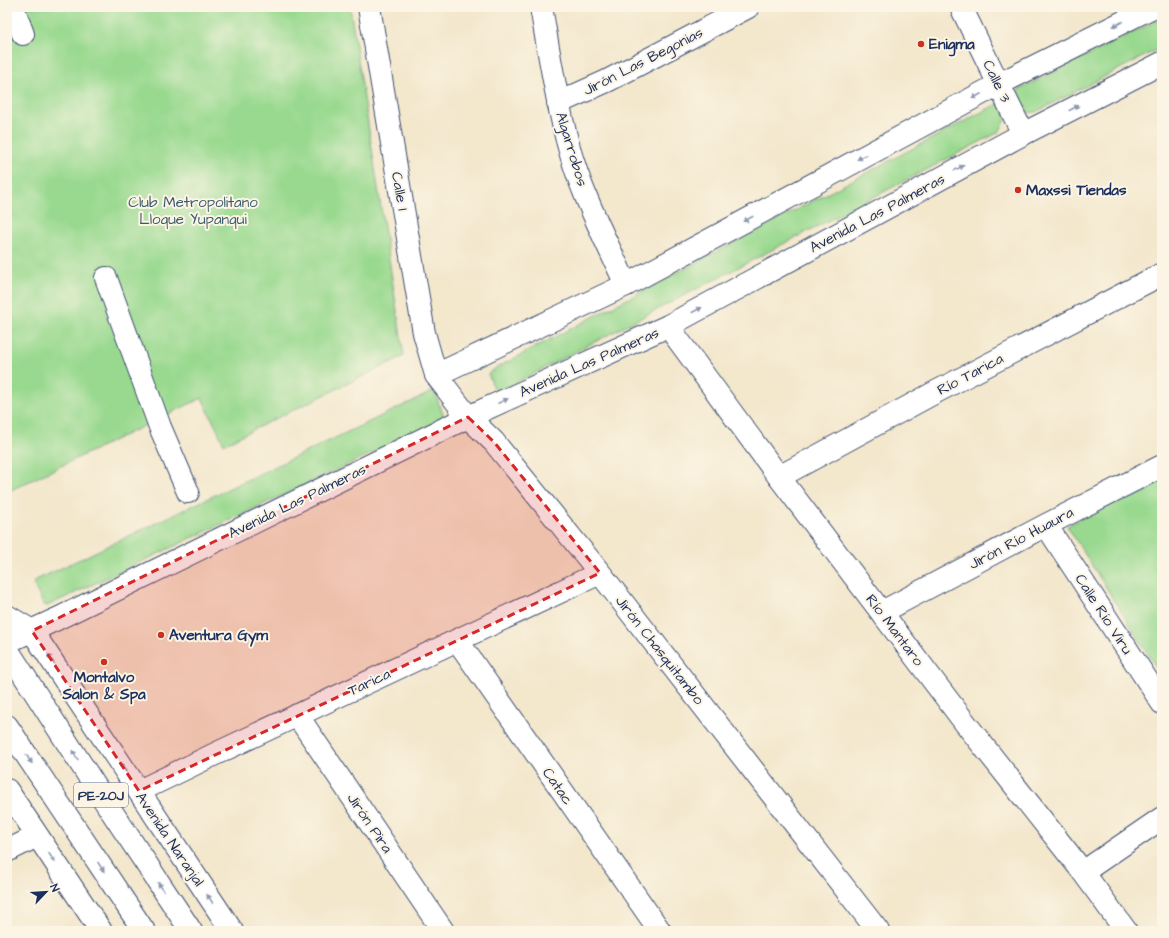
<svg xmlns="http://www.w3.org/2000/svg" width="1169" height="938" font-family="'Architects Daughter',sans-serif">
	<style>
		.green { fill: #99d98f; stroke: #5a8476 }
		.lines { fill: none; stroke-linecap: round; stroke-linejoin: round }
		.minor-casing { stroke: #3b4b6e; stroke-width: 24 }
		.major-casing { stroke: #3b4b6e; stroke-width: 24 }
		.highway-casing { stroke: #3b4b6e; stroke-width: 24 }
		.minor { stroke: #fff; stroke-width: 22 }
		.major { stroke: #fff; stroke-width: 22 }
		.highway { stroke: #fff; stroke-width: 22 }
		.oneway { fill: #8d97ae }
		.marked { fill: #d62828; fill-opacity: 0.2; stroke: #d62828; stroke-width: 3; stroke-dasharray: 8 5; stroke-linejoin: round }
		.poi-dot { fill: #c8321e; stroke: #fcf5e5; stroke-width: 1.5 }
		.labels { text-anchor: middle; stroke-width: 4; stroke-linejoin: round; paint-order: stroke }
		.shield { fill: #fcf5e5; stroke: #5e6a86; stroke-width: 1 }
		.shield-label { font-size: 14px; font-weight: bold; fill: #1b2f5e }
		.poi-label { font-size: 15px; font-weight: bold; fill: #1b2f5e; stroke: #fcf5e5; text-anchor: start }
		.street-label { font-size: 15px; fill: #1b2f5e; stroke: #fcf5e5 }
		.park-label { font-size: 15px; fill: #3a5a6a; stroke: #fcf5e5 }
	</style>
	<rect width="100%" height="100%" fill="#fcf5e5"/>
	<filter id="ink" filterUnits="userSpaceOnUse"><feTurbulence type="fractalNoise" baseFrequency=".025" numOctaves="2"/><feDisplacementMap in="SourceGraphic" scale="8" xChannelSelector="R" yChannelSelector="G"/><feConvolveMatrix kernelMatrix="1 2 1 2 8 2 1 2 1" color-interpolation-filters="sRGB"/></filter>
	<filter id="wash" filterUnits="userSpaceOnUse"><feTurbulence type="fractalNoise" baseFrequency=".012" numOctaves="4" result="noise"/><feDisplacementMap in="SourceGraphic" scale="16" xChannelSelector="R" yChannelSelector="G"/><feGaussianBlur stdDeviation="0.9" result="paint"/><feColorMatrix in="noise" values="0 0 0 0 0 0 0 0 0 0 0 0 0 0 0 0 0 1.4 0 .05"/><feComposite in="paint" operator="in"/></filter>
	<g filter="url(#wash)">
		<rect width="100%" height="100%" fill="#f3e7cc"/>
		<path class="green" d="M7,7H350L404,356L224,444L202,398L7,492Z
			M1162,18V47L1036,112L1028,113L1017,91L1022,88Z
			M999,103L1007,118L999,132L504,389L495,390L488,374L496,368Z
			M434,391L445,419L47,606L44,605L33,584L36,580Z
			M1162,477V676L1067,526Z"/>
	</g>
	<g filter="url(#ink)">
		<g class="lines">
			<g class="minor-casing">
				<path id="minor" d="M13,7L23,34
					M369,7L424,333L436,375L468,417L494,442L600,573L878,931
					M541,7C549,53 556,99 568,144C580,191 606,240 626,285
					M961,7L1023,134
					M558,103L607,81L748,7
					M106,278L160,427L188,492
					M668,326L779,477L966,724L1083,872L1126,931
					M779,477L932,394L1162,274
					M1046,525L1162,703
					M882,612L1046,525L1162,466
					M457,640L660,931
					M297,715L443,931
					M139,791L213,755L600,573
					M7,851L37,836
					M1083,872L1162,818"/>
			</g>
			<g class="major-casing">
				<path id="major" d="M436,375L626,285L999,84L1153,7
					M7,616L32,631L232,931
					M7,642L57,619L468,417L668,326L1023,134L1162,63
					M7,790L101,931"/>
			</g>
			<g class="highway-casing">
				<path id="highway" d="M7,649L108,806L191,931
					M7,726L144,931"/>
			</g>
			<use href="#minor" class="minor"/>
			<use href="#major" class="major"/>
			<use href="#highway" class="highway"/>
		</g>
		<defs><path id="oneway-solid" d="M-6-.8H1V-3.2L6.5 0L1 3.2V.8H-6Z"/></defs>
		<g class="oneway">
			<use href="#oneway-solid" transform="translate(1118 24) rotate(153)"/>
			<use href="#oneway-solid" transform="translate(977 96) rotate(152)"/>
			<use href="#oneway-solid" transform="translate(1074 108) rotate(-27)"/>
			<use href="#oneway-solid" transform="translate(862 157) rotate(152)"/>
			<use href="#oneway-solid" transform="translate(959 168) rotate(-28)"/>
			<use href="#oneway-solid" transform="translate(748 219) rotate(152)"/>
			<use href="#oneway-solid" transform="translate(697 310) rotate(-28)"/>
			<use href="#oneway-solid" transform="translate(503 401) rotate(-24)"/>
			<use href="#oneway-solid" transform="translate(51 659) rotate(-124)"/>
			<use href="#oneway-solid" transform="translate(75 755) rotate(-122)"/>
			<use href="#oneway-solid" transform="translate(29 759) rotate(56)"/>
			<use href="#oneway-solid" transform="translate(123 767) rotate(-124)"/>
			<use href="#oneway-solid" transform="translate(52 858) rotate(56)"/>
			<use href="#oneway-solid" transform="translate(101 867) rotate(56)"/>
			<use href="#oneway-solid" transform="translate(161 887) rotate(-124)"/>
			<use href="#oneway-solid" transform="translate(210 899) rotate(-124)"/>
		</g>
	</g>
	<path class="marked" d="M468,417L494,442L600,573L139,791L32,631Z"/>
	<g class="poi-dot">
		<circle cx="921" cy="44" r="4"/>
		<circle cx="1018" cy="190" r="4"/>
		<circle cx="161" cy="635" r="4"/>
		<circle cx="104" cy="662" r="4"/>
	</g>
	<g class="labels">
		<rect class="shield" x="74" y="783" width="54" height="24" rx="3"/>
		<g class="shield-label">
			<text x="101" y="800">PE-20J</text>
		</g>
		<g class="poi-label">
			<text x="929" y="49">Enigma</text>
			<text x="1026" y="195">Maxssi Tiendas</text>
			<text x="169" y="640">Aventura Gym</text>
			<text x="104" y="682" text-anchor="middle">Montalvo<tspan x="104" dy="17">Salon &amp; Spa</tspan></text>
		</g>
		<g class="street-label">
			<text transform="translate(643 61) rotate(-27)" y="5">Jirón Las Begonias</text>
			<text transform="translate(997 81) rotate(64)" y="5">Calle 3</text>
			<text transform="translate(572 149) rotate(73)" y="5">Algarrobos</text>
			<text transform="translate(400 191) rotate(80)" y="5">Calle 1</text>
			<text transform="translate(877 213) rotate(-28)" y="5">Avenida Las Palmeras</text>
			<text transform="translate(589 362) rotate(-24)" y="5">Avenida Las Palmeras</text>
			<text transform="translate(970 374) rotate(-28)" y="5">Río Tarica</text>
			<text transform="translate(297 501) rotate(-26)" y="5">Avenida Las Palmeras</text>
			<text transform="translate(1021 538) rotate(-28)" y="5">Jirón Río Huaura</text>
			<text transform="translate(1104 614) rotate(57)" y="5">Calle Río Viru</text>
			<text transform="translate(895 630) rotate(53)" y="5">Río Mantaro</text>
			<text transform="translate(660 650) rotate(52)" y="5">Jirón Chasquitambo</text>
			<text transform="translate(369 682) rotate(-25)" y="5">Tarica</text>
			<text transform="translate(558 786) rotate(55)" y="5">Catac</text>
			<text transform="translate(370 823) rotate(56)" y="5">Jirón Pira</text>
			<text transform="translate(170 839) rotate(56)" y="5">Avenida Naranjal</text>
		</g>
		<g class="park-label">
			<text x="193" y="207">Club Metropolitano<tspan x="193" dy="17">Lloque Yupanqui</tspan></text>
		</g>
	</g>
	<rect width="1169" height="938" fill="none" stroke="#fcf5e5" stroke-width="24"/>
	<g transform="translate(46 892) rotate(65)" stroke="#fcf5e5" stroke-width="3" paint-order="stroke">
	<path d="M0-3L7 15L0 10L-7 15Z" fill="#1b2f5e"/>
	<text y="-6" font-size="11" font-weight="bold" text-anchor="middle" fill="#1b2f5e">N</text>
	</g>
</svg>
